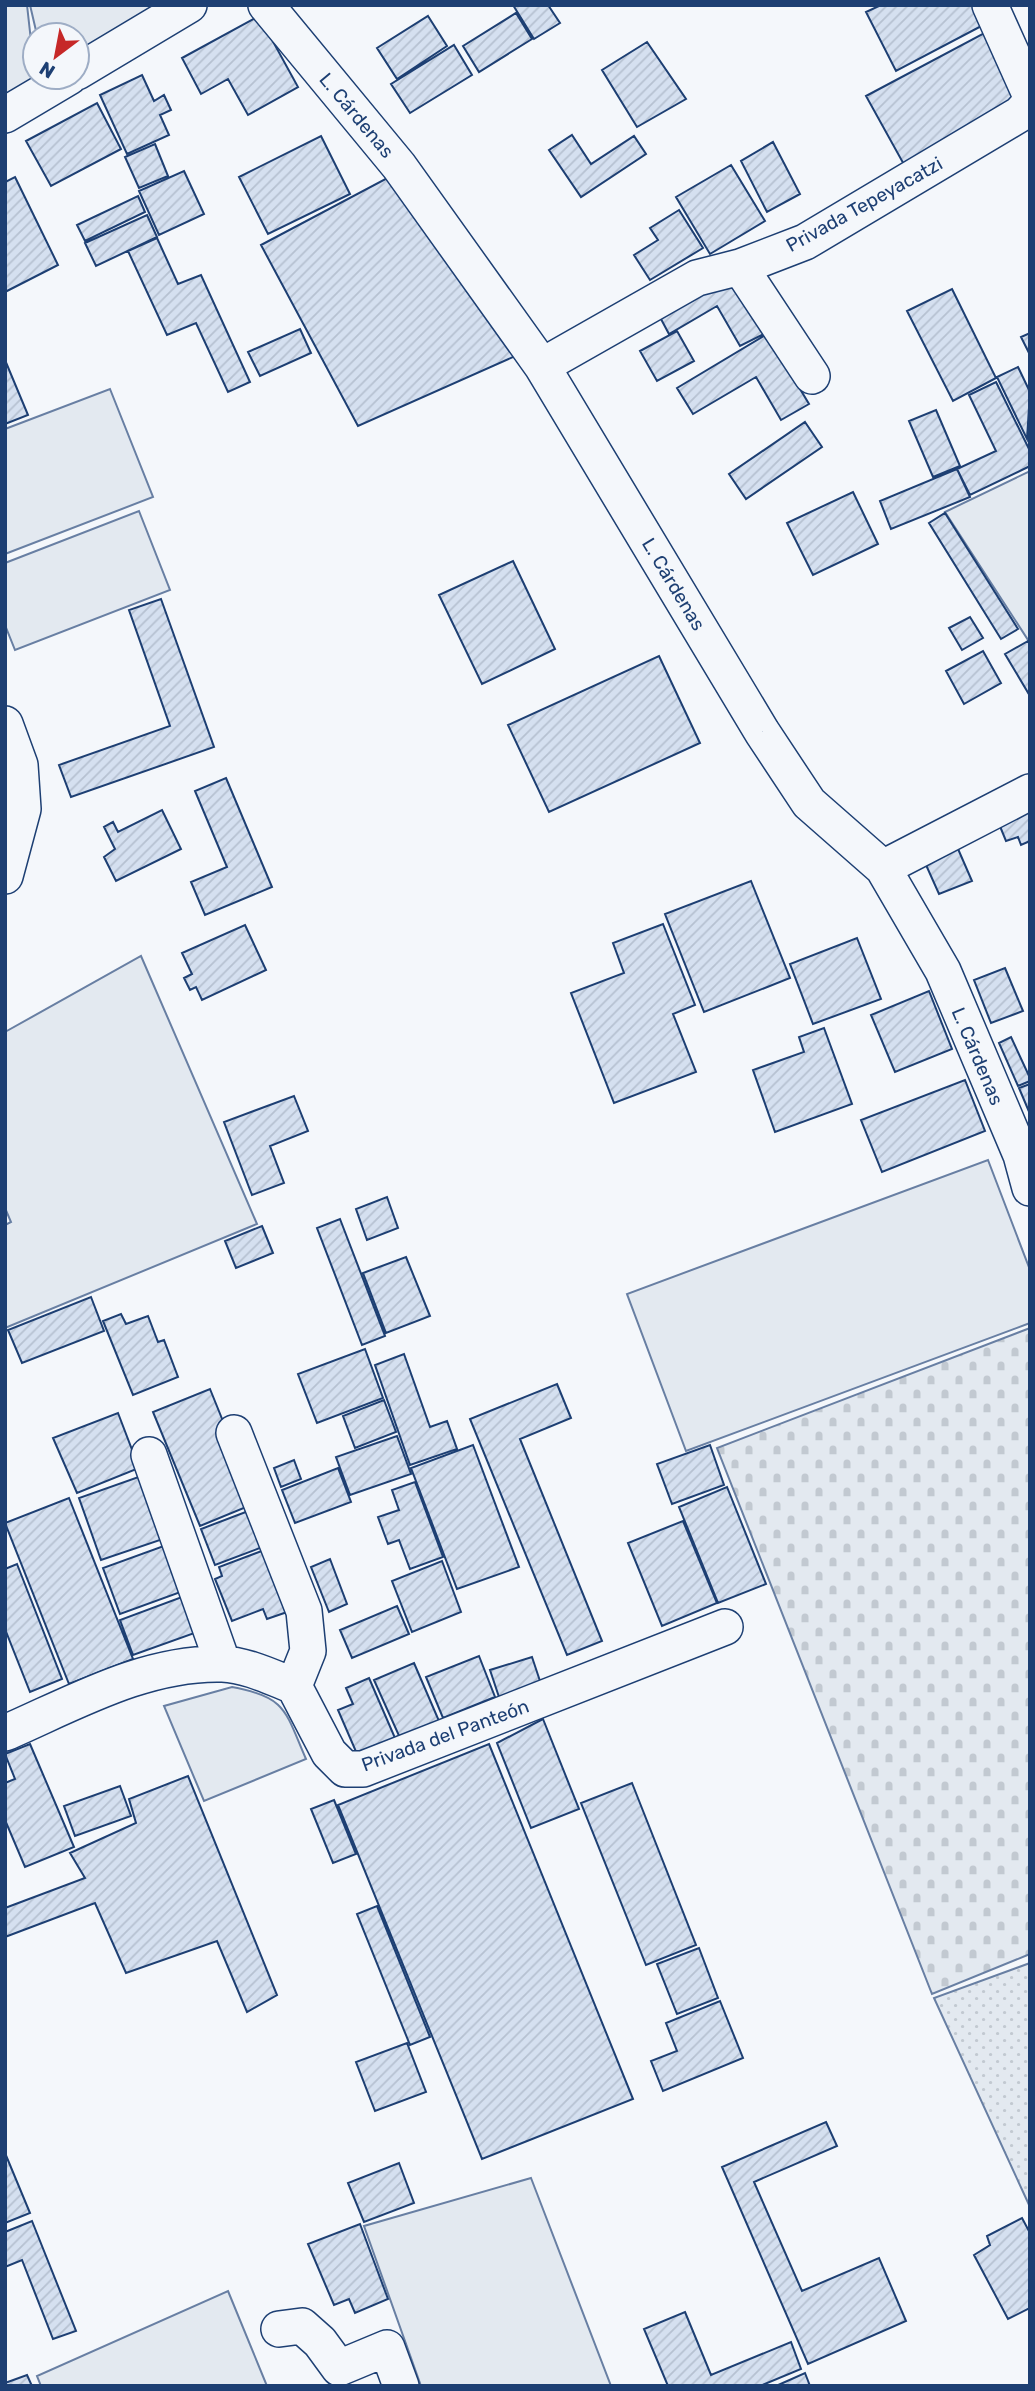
<svg xmlns="http://www.w3.org/2000/svg" width="1035" height="2391" font-family="Rubik,sans-serif">
	<style>
		.grass { fill: #e3e9f0; stroke: #687fa3; stroke-width: 2 }
		.cemetery { fill: url(#cemetery-stones); stroke: #687fa3; stroke-width: 2 }
		.park { fill: url(#park-dots); stroke: #687fa3; stroke-width: 2 }
		.building { fill: url(#building-hatch); stroke: #1d3f73; stroke-width: 2 }
		.lines { fill: none; stroke-linecap: round; stroke-linejoin: round }
		.street-casing { stroke: #1d3f73; stroke-width: 38 }
		.street { stroke: #f4f7fb; stroke-width: 35 }
		.labels { text-anchor: middle; stroke-width: 5; stroke-linejoin: round; paint-order: stroke }
		.street-label { font-size: 19px; fill: #1d3f73; stroke: #f4f7fb }
	</style>
	<defs>
		<pattern id="cemetery-stones" width="16" height="16" patternUnits="userSpaceOnUse" patternTransform="scale(1.75)"><rect width="16" height="16" fill="#e3e9f0"/><path d="M2 7V4a2 2 0 0 1 4 0v3zM10 15v-3a2 2 0 0 1 4 0v3z" fill="#c2c9d1"/></pattern>
		<pattern id="park-dots" width="8" height="8" patternUnits="userSpaceOnUse" patternTransform="scale(1.75)"><rect width="8" height="8" fill="#e3e9f0"/><path d="M2 2h.1M6 6h.1" fill="none" stroke="#c2c9d1" stroke-width="1.8" stroke-linecap="round"/></pattern>
		<pattern id="building-hatch" width="6" height="6" patternUnits="userSpaceOnUse" patternTransform="scale(1.75)"><rect width="6" height="6" fill="#d5e0f0"/><path d="M-1 1l2-2M0 6l6-6M5 7l2-2" fill="none" stroke="#b6c1d1"/></pattern>
	</defs>
	<rect width="100%" height="100%" fill="#f4f7fb"/>
	<path class="grass" d="M5,5H27L35,77L5,95Z
		M30,5H168L77,63V35H37Z
		M110,389L153,497L5,554V429Z
		M1030,471V643L945,512Z
		M139,511L170,590L15,650L5,625V563Z
		M141,956L257,1224L5,1328V1225L11,1222L5,1208V1032Z
		M988,1160L1030,1270V1323L686,1451L627,1294Z
		M232,1687C287,1697 285,1711 306,1759L204,1801L164,1706Z
		M531,2178L611,2386H421L364,2226Z
		M228,2291L267,2386H41L37,2376Z"/>
	<path class="cemetery" d="M1030,1328V1954L932,1994L717,1448Z"/>
	<path class="park" d="M1030,1963V2207L934,1998Z"/>
	<path class="building" d="M513,5H548L560,23L534,39Z
		M881,5H980L989,22L896,71L866,12Z
		M516,13L532,39L479,72L463,46Z
		M259,16L298,87L248,115L228,79L201,94L182,58Z
		M428,16L447,46L397,79L377,48Z
		M990,30L1030,103L907,170L866,96Z
		M647,42L686,99L637,127L602,70Z
		M454,45L472,75L410,113L391,84Z
		M142,75L154,101L164,95L171,110L160,115L169,135L127,154L100,95Z
		M97,103L121,149L51,186L26,141Z
		M572,135L591,164L634,136L646,154L581,197L549,150Z
		M321,136L350,194L268,234L239,177Z
		M773,142L800,194L767,212L741,161Z
		M155,144L168,176L139,188L125,157Z
		M731,165L765,221L710,254L676,197Z
		M184,171L204,214L159,235L139,191Z
		M393,175L522,353L358,426L261,245Z
		M15,177L58,265L5,292V182Z
		M138,196L145,212L85,241L77,225Z
		M679,210L703,248L650,280L634,255L658,240L650,228Z
		M147,215L157,237L96,266L85,243Z
		M157,238L178,284L201,275L250,382L228,392L196,323L167,335L128,251Z
		M736,285L764,334L740,346L717,306L669,334L654,306Z
		M952,289L996,378L953,401L907,311Z
		M300,329L311,353L260,376L248,352Z
		M677,331L694,361L657,381L640,351Z
		M1030,333V355L1021,337Z
		M767,334L809,404L781,420L756,377L693,414L677,388Z
		M5,360L28,415L5,424Z
		M1018,367L1030,392L1027,439L997,377Z
		M996,382L1030,451V466L970,495L957,469L996,451L969,395Z
		M936,410L960,466L933,477L909,421Z
		M805,422L822,447L746,499L729,474Z
		M957,469L970,497L891,529L880,501Z
		M853,492L878,544L813,575L787,523Z
		M945,513L1018,629L1001,639L929,523Z
		M513,561L555,649L482,684L439,595Z
		M161,599L214,747L71,797L59,765L170,726L129,610Z
		M970,617L983,638L962,650L949,628Z
		M1028,641L1030,644V696L1005,654Z
		M983,651L1001,683L964,704L946,671Z
		M659,656L700,743L549,812L508,725Z
		M226,778L272,887L205,915L191,882L227,867L195,791Z
		M1030,807V841L1021,845L1018,837L1006,841L997,819Z
		M162,810L181,849L116,881L104,857L115,849L104,827L113,822L118,832Z
		M955,842L972,881L939,894L922,856Z
		M751,881L790,978L704,1012L665,914Z
		M663,924L695,1005L673,1014L696,1072L614,1103L571,993L624,973L613,943Z
		M245,925L266,970L202,1000L196,987L190,990L184,978L192,974L182,953Z
		M857,938L881,999L813,1024L790,964Z
		M1005,968L1023,1011L991,1023L974,980Z
		M929,991L952,1049L895,1072L871,1015Z
		M824,1028L852,1104L775,1132L753,1070L804,1052L799,1037Z
		M1011,1037L1030,1078V1081L1018,1086L999,1043Z
		M965,1080L985,1131L882,1172L861,1120Z
		M1030,1084V1114L1019,1088Z
		M294,1096L308,1131L270,1146L284,1183L252,1195L224,1122Z
		M387,1197L398,1228L367,1240L356,1209Z
		M340,1219L385,1336L362,1345L317,1228Z
		M262,1226L273,1253L236,1268L225,1241Z
		M406,1257L430,1316L386,1333L363,1273Z
		M91,1297L104,1331L22,1363L8,1330Z
		M121,1314L126,1324L148,1316L158,1342L164,1340L178,1377L133,1395L103,1321Z
		M365,1349L383,1398L317,1423L298,1374Z
		M404,1354L430,1427L447,1421L457,1449L410,1465L375,1365Z
		M557,1384L571,1418L520,1439L602,1641L567,1655L470,1419Z
		M210,1389L256,1503L200,1526L153,1412Z
		M384,1400L396,1432L355,1448L343,1416Z
		M118,1413L139,1468L77,1493L53,1438Z
		M397,1436L411,1474L350,1495L336,1457Z
		M473,1445L519,1567L457,1589L411,1468Z
		M710,1445L724,1485L672,1504L657,1464Z
		M294,1460L301,1479L281,1487L274,1468Z
		M338,1468L351,1502L295,1523L282,1490Z
		M147,1474L169,1537L101,1560L79,1498Z
		M415,1482L443,1557L410,1569L399,1540L388,1544L378,1517L399,1510L392,1490Z
		M727,1487L766,1584L718,1603L679,1507Z
		M69,1498L133,1659L69,1684L5,1523Z
		M259,1507L273,1543L215,1565L201,1529Z
		M683,1521L717,1603L662,1626L628,1543Z
		M172,1543L189,1589L120,1614L103,1568Z
		M275,1546L290,1611L267,1619L263,1609L232,1621L215,1579L222,1576L219,1567Z
		M330,1559L347,1604L329,1612L311,1567Z
		M442,1561L461,1612L412,1632L392,1581Z
		M17,1564L62,1679L30,1692L5,1629V1569Z
		M190,1594L203,1630L133,1655L120,1620Z
		M397,1606L409,1634L352,1658L340,1630Z
		M479,1656L495,1697L443,1718L426,1677Z
		M532,1657L541,1684L499,1697L490,1670Z
		M414,1663L439,1721L400,1738L374,1680Z
		M369,1678L395,1738L357,1754L338,1710L353,1704L346,1688Z
		M543,1719L579,1809L531,1828L497,1743Z
		M30,1744L74,1847L25,1867L5,1820V1783L15,1779L5,1754Z
		M489,1744L633,2099L482,2159L338,1805Z
		M188,1776L277,1995L247,2012L217,1941L126,1973L95,1903L5,1937V1908L85,1878L70,1853L136,1823L129,1799Z
		M632,1783L696,1945L646,1965L581,1803Z
		M120,1786L131,1816L75,1836L64,1806Z
		M334,1800L356,1854L333,1863L311,1809Z
		M377,1906L430,2037L410,2045L357,1914Z
		M699,1948L718,1998L677,2014L657,1964Z
		M720,2001L743,2058L663,2091L651,2061L677,2051L666,2023Z
		M407,2043L426,2092L375,2111L356,2062Z
		M826,2122L837,2146L754,2182L802,2291L879,2258L906,2321L808,2364L722,2167Z
		M5,2153L30,2213L5,2223Z
		M399,2163L414,2203L364,2222L348,2183Z
		M1022,2218L1030,2233V2308L1008,2319L974,2255L990,2245L987,2236Z
		M32,2221L76,2331L53,2339L22,2260L5,2267V2232Z
		M360,2224L388,2299L355,2313L349,2299L334,2305L308,2244Z
		M685,2312L711,2375L791,2342L801,2369L760,2386H668L644,2329Z
		M805,2373L810,2386H776Z
		M27,2375L32,2386H5V2383Z"/>
	<g class="lines">
		<g class="street-casing">
			<path id="street" d="M266,5L399,166L542,366L762,732L809,803L883,868L943,971L1021,1155L1030,1188
				M990,5L1029,92L1030,102
				M77,72L189,5
				M5,115L69,77
				M740,267L812,376
				M542,366L697,278L740,267L805,242L1020,114L1030,103
				M5,724L20,765L23,809L5,876
				M883,868L1030,792
				M234,1433L304,1611L308,1651L294,1686
				M149,1455L223,1664
				M5,1733C74,1703 145,1662 222,1664C247,1665 271,1677 294,1686L329,1753L345,1769H363L725,1627
				M279,2329L302,2326L320,2342L339,2368L387,2348L401,2386"/>
		</g>
		<use href="#street" class="street"/>
	</g>
	<g class="labels">
		<g class="street-label">
			<text transform="translate(357 115) rotate(50)" y="7">L. Cárdenas</text>
			<text transform="translate(864 204) rotate(-29)" y="7">Privada Tepeyacatzi</text>
			<text transform="translate(674 584) rotate(59)" y="7">L. Cárdenas</text>
			<text transform="translate(978 1056) rotate(67)" y="7">L. Cárdenas</text>
			<text transform="translate(445 1735) rotate(-20)" y="7">Privada del Panteón</text>
		</g>
	</g>
	<rect width="1035" height="2391" fill="none" stroke="#1d3f73" stroke-width="14"/>
	<g transform="translate(56 56) rotate(212)"><circle r="33" fill="#f4f7fb" stroke="#9eadc5" stroke-width="2"/>
	<path d="M0-5L12 26L0 18L-12 26Z" fill="#c62828"/>
	<text y="-10" font-size="19" font-weight="bold" text-anchor="middle" fill="#1d3f73">N</text>
	</g>
</svg>
